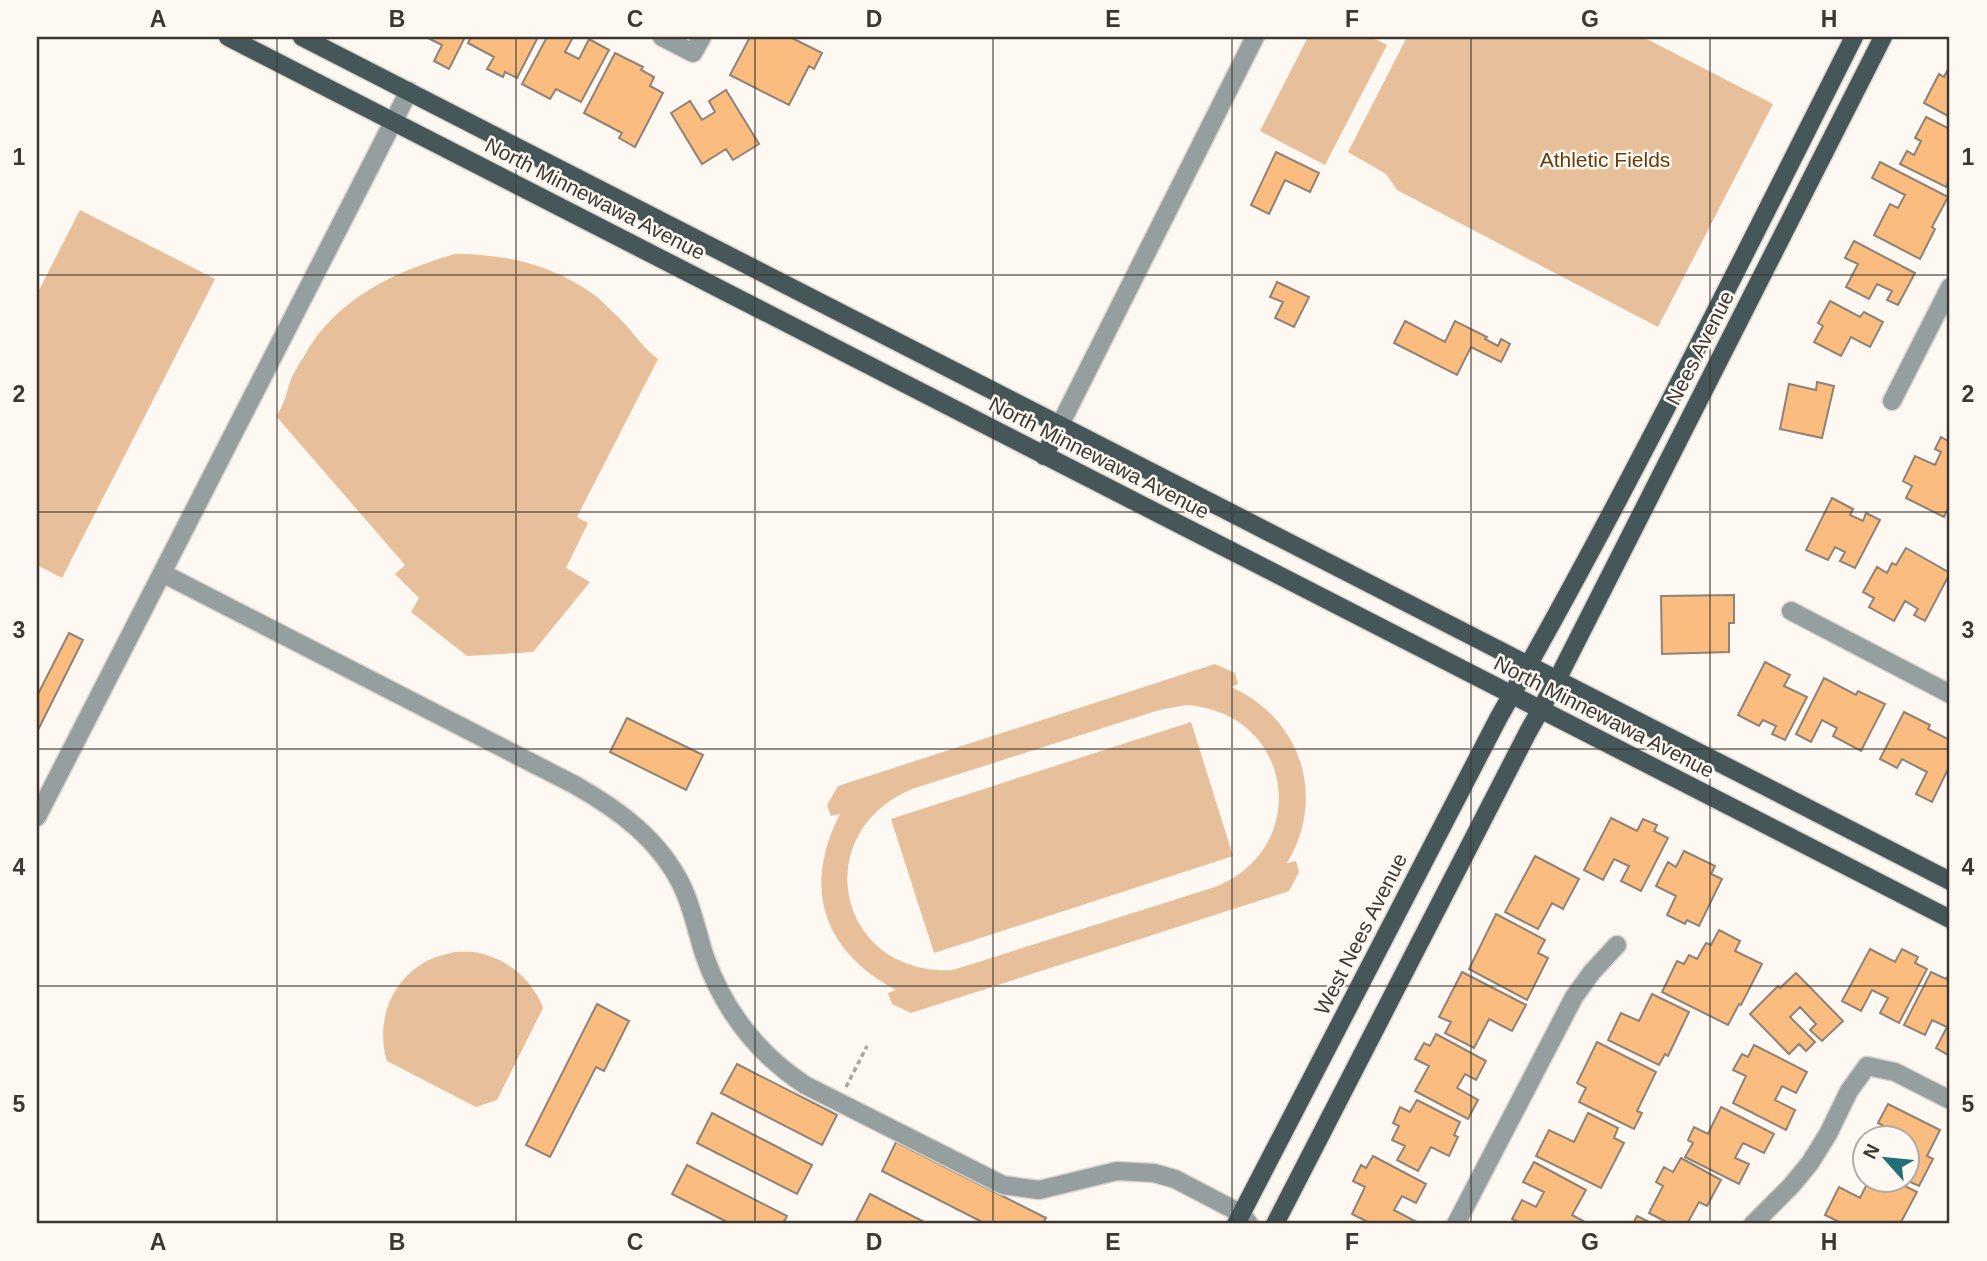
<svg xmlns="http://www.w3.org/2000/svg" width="1987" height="1261" font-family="Arial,sans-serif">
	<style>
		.green { fill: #e7bf9a; fill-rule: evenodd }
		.building { fill: #fabd7f; stroke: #908275; stroke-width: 2 }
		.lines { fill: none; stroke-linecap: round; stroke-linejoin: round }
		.minor-casing { stroke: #dbd5cf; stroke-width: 21 }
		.major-casing { stroke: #dbd5cf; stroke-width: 21 }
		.path { stroke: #aaa59f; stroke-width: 3.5; stroke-dasharray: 5 3.5; stroke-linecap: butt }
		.minor { stroke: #969fa0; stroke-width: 18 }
		.major { stroke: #465759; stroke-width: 18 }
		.grid { fill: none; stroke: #3c3731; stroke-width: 2; stroke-opacity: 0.55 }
		.labels { text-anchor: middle; stroke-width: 5; stroke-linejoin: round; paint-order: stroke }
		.park-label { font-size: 21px; fill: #643c0b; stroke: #fef8f2 }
		.street-label { font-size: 21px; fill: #3c3731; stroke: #fef8f2 }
		.neatline { fill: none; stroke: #3c3731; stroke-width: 2.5 }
		.grid-label { font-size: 23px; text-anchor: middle; font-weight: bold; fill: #3c3731 }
	</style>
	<rect width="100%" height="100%" fill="#fef8f2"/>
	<path class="green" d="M1308,37H1371L1387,45L1325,165L1260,131Z
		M1407,37H1643L1773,104L1658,327L1397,190L1386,174L1348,152Z
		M80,210L215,279L62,578L37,565V294Z
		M455,254C505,254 551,264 593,294C603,301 612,312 621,320C634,333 643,348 658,359L577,517L588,523L566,568L590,582L533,652L467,656L411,612L419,598L395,574L405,565L276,416C284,405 286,395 290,382C293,374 298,365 303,358C335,299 393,272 455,254Z
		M1215,664L1235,673L1238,684L1231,687C1301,718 1327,797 1287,863L1296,861L1299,872L1289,891L911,1013L892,1004L888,993L896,990C823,951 802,888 840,814L831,816L827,805L838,786ZM1187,705C1294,713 1313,848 1215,887L953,970C838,976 806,834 912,789L1159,710Z
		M1191,722L1233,856L934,953L891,819Z
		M455,952C464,952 474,951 483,954C510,961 534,982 543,1008L497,1100L476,1107L387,1061C375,1022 391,979 429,960C437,956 447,954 455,952Z"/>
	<path class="building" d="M426,37H465L449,69L434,61L442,45Z
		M471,37H538L517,78L505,72L503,77L487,69L494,57L468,43Z
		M547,37H568L572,39L565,52L579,59L589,39L609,50L581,102L556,89L550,99L522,84Z
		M750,37L762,38L763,37H790L822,53L814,69L809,66L789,105L730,75Z
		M615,53L643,67L641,70L654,77L650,86L663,93L635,147L619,138L622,133L584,113Z
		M1950,65V117L1924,103L1939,74L1944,77Z
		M726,90L759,144L733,160L726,149L702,164L671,113L690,101L702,120L715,112L709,101Z
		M1926,117L1950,129V179L1946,187L1900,164L1907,151L1914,155L1921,141L1915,138Z
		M1276,152L1319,173L1310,192L1285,180L1269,214L1251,205Z
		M1880,162L1948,197L1932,227L1935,229L1920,259L1874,235L1890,204L1898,208L1905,195L1872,178Z
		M1854,241L1915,273L1898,305L1887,300L1892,291L1877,284L1869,299L1846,287L1858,264L1845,258Z
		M1277,282L1309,297L1294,327L1275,318L1283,302L1270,297Z
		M1830,301L1860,317L1864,312L1883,322L1870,347L1851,337L1841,356L1814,342L1823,326L1818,323Z
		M1405,321L1445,342L1455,321L1487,337L1485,339L1498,346L1501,339L1510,344L1501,362L1471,347L1457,375L1394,343Z
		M1817,382L1834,386L1822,438L1780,429L1789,384L1816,390Z
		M1941,437L1950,442V504L1944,517L1906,498L1912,486L1903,481L1915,456L1935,465L1941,452L1935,449Z
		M1832,498L1853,509L1850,515L1863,521L1866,513L1880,520L1855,568L1840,561L1845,552L1835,547L1828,560L1806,550Z
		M1906,548L1950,573L1925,621L1914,615L1918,609L1905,601L1894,621L1869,607L1874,598L1863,592L1877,567L1887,573L1892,563L1896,565Z
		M1734,595V623H1729V652L1662,654L1661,596Z
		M69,633L83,640L37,732V696Z
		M1765,662L1790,675L1784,686L1807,697L1785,740L1772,734L1776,726L1763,720L1759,726L1738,715Z
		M1824,678L1856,695L1858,691L1885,704L1861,751L1833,736L1837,728L1822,720L1811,742L1796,734Z
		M1904,712L1930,725L1928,729L1950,740V765L1932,802L1916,794L1927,772L1902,759L1897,768L1880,759Z
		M627,718L703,755L686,790L610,752Z
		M1611,818L1637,831L1643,819L1657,825L1654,831L1668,838L1641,891L1621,881L1629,866L1614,859L1603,880L1584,870Z
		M1684,851L1715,866L1711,874L1722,879L1699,926L1687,920L1685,924L1667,915L1676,896L1656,886L1668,862L1676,867Z
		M1535,856L1579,879L1563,909L1552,903L1538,929L1505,912Z
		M1496,914L1545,940L1538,953L1548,958L1527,1000L1469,969Z
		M1719,930L1740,941L1735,951L1762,964L1741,1005L1739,1004L1728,1025L1662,992L1677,961L1684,964L1689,955L1697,959L1706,943L1711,945Z
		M1870,949L1895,962L1902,949L1918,957L1915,963L1927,969L1899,1023L1880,1013L1888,998L1872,990L1861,1011L1842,1001Z
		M1462,972L1526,1005L1512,1031L1489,1019L1474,1048L1445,1033L1451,1022L1439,1017Z
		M1931,972L1946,979L1950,973V1056L1936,1048L1947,1027L1932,1020L1925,1035L1904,1025Z
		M1796,973L1843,1021L1822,1041L1810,1030L1816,1024L1800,1007L1790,1017L1815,1042L1806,1051L1799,1044L1789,1054L1750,1014L1778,986L1780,988Z
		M1652,994L1689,1012L1668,1056L1665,1054L1659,1065L1608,1040L1621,1013L1639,1021Z
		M597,1004L629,1021L604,1071L596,1067L550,1157L526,1145Z
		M1436,1034L1486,1061L1476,1080L1465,1074L1457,1088L1478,1100L1468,1119L1415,1091L1429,1066L1415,1059L1424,1043L1430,1046Z
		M1597,1042L1656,1072L1637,1111L1642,1113L1634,1129L1579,1102L1586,1088L1577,1083Z
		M1754,1045L1807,1072L1796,1093L1782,1086L1775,1100L1795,1110L1786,1130L1733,1103L1746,1076L1733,1070L1742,1054L1748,1057Z
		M737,1064L837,1115L822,1145L721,1093Z
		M1417,1100L1460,1122L1454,1135L1458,1137L1449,1156L1431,1147L1418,1171L1397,1160L1405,1146L1392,1140L1399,1126L1393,1123L1400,1107L1410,1112Z
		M1888,1104L1940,1130L1927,1156L1933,1159L1919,1186L1906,1180V1138H1895L1898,1133L1878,1123Z
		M1721,1107L1774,1134L1764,1153L1743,1143L1735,1158L1749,1164L1739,1184L1685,1157L1693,1143L1688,1140L1694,1127L1708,1134Z
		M712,1113L812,1165L797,1194L697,1143Z
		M1588,1113L1618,1128L1614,1138L1624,1143L1601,1188L1536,1156L1549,1130L1574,1142Z
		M896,1142L1046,1218L1042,1224H986L882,1171Z
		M1373,1156L1426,1184L1416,1203L1402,1196L1394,1210L1415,1221L1413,1224H1372L1352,1214L1365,1187L1353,1181L1361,1165L1366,1168Z
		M1681,1158L1721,1180L1707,1206L1699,1202L1687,1224H1670L1649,1213L1663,1186L1656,1182L1664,1167L1673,1172Z
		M1534,1162L1586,1190L1572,1215L1585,1222L1584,1224H1523L1512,1219L1522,1200L1536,1207L1544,1192L1523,1182Z
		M687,1165L787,1216L783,1224H731L672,1194Z
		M1869,1180H1893L1917,1192L1900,1224H1843L1825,1215L1839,1187L1860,1198Z
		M870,1194L928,1224L855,1223Z
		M1637,1216L1653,1224H1633Z"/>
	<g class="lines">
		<g class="minor-casing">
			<path id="minor" d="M662,37L693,53L702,37
				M1892,401L1950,287
				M1060,425L1255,37
				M162,573L575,785C619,810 659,839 682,886C693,909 697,933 705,957C724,1010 758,1054 805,1085L1003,1185L1039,1190L1117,1171L1154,1173L1175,1179L1242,1214L1249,1224
				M1791,611L1950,694
				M37,817L409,91
				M1456,1224L1574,997L1592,972L1617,945
				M1753,1224L1791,1186L1810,1163L1828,1134L1849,1091L1867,1066L1895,1072L1950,1100"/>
		</g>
		<g class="major-casing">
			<path id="major" d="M228,37L1950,919
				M302,37L1950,881
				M1044,456L1060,425
				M1236,1224L1499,717C1626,495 1739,265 1854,37
				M1275,1224L1528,732L1557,680L1883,37"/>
		</g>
		<path class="path" d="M846,1087L867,1046"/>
		<use href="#minor" class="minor"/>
		<use href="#major" class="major"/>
	</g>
	<path class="grid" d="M277,37V1224M516,37V1224M755,37V1224M993,37V1224M1232,37V1224M1471,37V1224M1710,37V1224M37,275H1950M37,512H1950M37,749H1950M37,986H1950"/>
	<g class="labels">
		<g class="park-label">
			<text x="1605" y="167">Athletic Fields</text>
		</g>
		<g class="street-label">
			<text transform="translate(595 199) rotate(27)" y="7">North Minnewawa Avenue</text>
			<text transform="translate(1700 348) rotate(-63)" y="7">Nees Avenue</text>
			<text transform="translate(1099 458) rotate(27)" y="7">North Minnewawa Avenue</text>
			<text transform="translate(1604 717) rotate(27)" y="7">North Minnewawa Avenue</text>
			<text transform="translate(1361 934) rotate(-63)" y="7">West Nees Avenue</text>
		</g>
	</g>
	<rect width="1987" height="1261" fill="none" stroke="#fef8f2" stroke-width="77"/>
	<g transform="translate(1886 1159) rotate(297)"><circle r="33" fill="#fef8f2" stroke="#b0aba5" stroke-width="2"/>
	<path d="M0-5L12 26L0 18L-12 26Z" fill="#246f76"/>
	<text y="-10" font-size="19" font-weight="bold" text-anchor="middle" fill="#3c3731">N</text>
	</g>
	<rect x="38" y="38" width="1910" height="1184" class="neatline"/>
	<g class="grid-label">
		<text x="158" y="27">A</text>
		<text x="397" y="27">B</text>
		<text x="635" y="27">C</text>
		<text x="874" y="27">D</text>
		<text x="1113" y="27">E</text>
		<text x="1352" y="27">F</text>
		<text x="1590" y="27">G</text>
		<text x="1829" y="27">H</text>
		<text x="19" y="165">1</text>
		<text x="1968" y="165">1</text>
		<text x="19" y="402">2</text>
		<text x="1968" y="402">2</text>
		<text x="19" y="638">3</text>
		<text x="1968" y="638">3</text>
		<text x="19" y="875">4</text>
		<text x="1968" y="875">4</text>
		<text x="19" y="1112">5</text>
		<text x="1968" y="1112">5</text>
		<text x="158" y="1250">A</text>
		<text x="397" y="1250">B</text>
		<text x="635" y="1250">C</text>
		<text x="874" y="1250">D</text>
		<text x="1113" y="1250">E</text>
		<text x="1352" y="1250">F</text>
		<text x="1590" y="1250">G</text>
		<text x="1829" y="1250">H</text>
	</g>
</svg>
